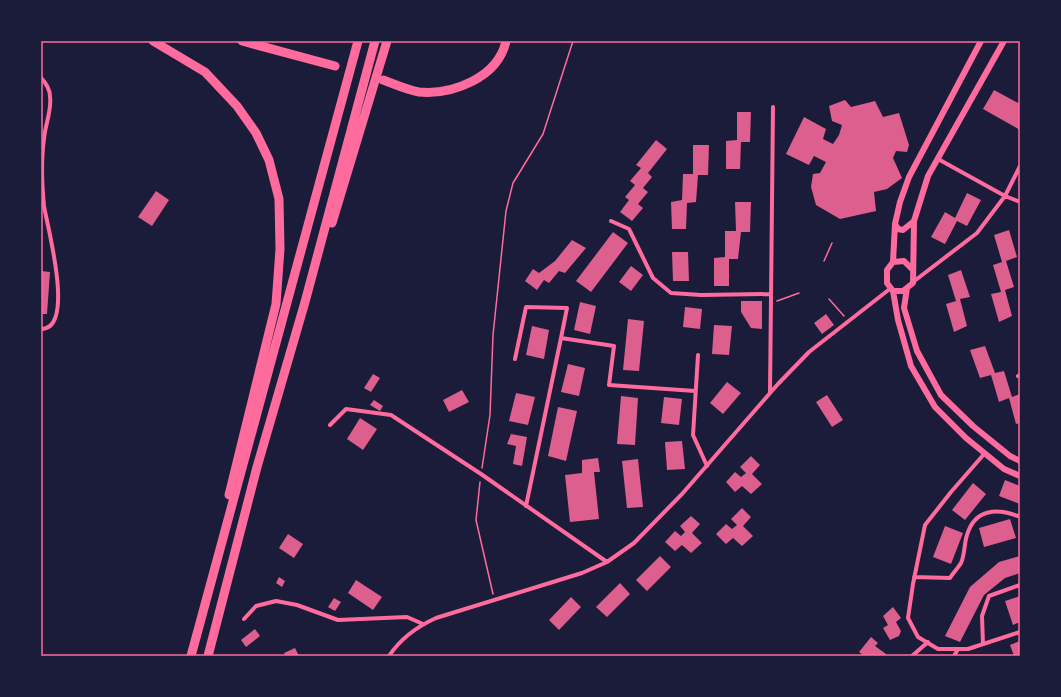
<svg xmlns="http://www.w3.org/2000/svg" width="1061" height="697" font-family="Lato,sans-serif">
	<style>
		.building { fill: #dd5f8e }
		.lines { fill: none; stroke-linecap: round; stroke-linejoin: round }
		.path { stroke: #ff6b9d; stroke-width: 1.5 }
		.minor { stroke: #ff6b9d; stroke-width: 4 }
		.tertiary { stroke: #ff6b9d; stroke-width: 6 }
		.motorway { stroke: #ff6b9d; stroke-width: 9 }
		.neatline { fill: none; stroke: #ff6b9d; stroke-width: 1.5 }
	</style>
	<rect width="100%" height="100%" fill="#1b1b3a"/>
	<path class="building" d="M994,90L1020,104V130L983,109Z
		M845,100L851,107L875,101L883,117L899,113L909,145L907,152L896,151L893,158L902,178L887,189L874,192L876,211L840,219L816,205L811,187L813,174L820,173L826,162L814,156L809,165L786,154L804,117L826,129L823,139L833,144L839,135L842,125L832,121L829,106Z
		M737,112H751L750,142H741L740,169H726V141L737,140Z
		M656,140L667,149L648,173L652,177L643,188L648,192L638,204L643,208L632,221L620,212L629,200L625,197L635,185L630,181L641,168L636,165Z
		M693,145H709L708,175H698L696,202L687,203L686,229H672L671,202L682,200L683,174H693Z
		M156,191L169,200L152,226L138,217Z
		M967,193L981,200L967,226L957,221L945,244L931,237L945,212L955,218Z
		M735,202H751L750,232H741L738,259H729V286H714V258L725,257V231H736Z
		M1009,230L1017,257L1006,261L1014,287L1005,290L1012,316L999,322L991,294L1001,292L993,265L1002,262L994,235Z
		M613,232L628,243L591,292L576,281Z
		M572,240L586,248L565,273L559,271L549,283L544,280L537,290L525,281L533,269L539,273L555,261Z
		M672,252H688L689,281H673Z
		M631,266L643,275L631,291L619,282Z
		M961,270L970,297L960,299L967,326L954,332L946,304L956,301L948,275Z
		M41,271L50,272L47,314H41Z
		M741,301H762V329L751,328L741,312Z
		M580,302L596,306L590,334L574,330Z
		M685,307L702,309L700,329L683,327Z
		M826,314L834,325L822,334L814,323Z
		M628,319L644,321L639,371L623,370Z
		M714,325L732,326L729,355L712,354Z
		M532,326L549,330L544,359L526,355Z
		M985,346L995,373L1004,371L1012,397L1020,394V423L1016,424L1009,398L999,402L991,375L980,378L970,350Z
		M568,364L585,368L579,396L561,392Z
		M373,374L380,378L371,392L364,388Z
		M727,382L741,393L723,414L710,403Z
		M462,390L469,402L449,412L443,400Z
		M516,393L535,397L528,425L509,421Z
		M827,395L843,420L832,427L816,402Z
		M621,396L638,398L635,445L617,444Z
		M664,397L682,399L679,425L661,423Z
		M374,400L383,406L380,411L370,405Z
		M558,407L577,411L566,461L548,456Z
		M360,418L377,429L363,450L347,439Z
		M511,434L527,437L522,466L513,464L516,446L507,444Z
		M682,441L685,469L667,470L665,442Z
		M751,456L760,465L752,474L762,484L751,494L742,486L735,492L726,482L735,472L741,477L746,473L740,467Z
		M598,458L600,472H594L599,519L570,522L565,475L582,473V460Z
		M638,459L643,507L627,508L622,461Z
		M1005,480L1020,486V504L999,496Z
		M973,483L986,494L965,520L952,510Z
		M742,508L751,517L743,526L753,536L742,546L733,538L726,544L716,534L726,524L732,529L737,525L731,519Z
		M691,516L700,524L692,533L702,543L691,553L682,545L675,551L665,542L675,531L681,536L685,532L680,526Z
		M1010,519L1016,538L984,547L979,528Z
		M945,526L963,533L951,564L933,557Z
		M288,534L303,544L294,558L279,548Z
		M660,556L671,567L647,591L636,580Z
		M1020,556V573L1005,578L984,595L960,642L945,636L970,587L999,562Z
		M279,577L285,581L282,587L276,583Z
		M356,580L382,597L373,610L348,593Z
		M620,583L630,594L607,617L596,607Z
		M1020,596V622L1013,625L1005,601Z
		M571,597L581,607L559,630L549,620Z
		M334,598L341,602L335,611L328,607Z
		M893,607L901,618L896,622L901,631L899,636L890,640L883,628L888,625L883,616Z
		M255,629L260,636L246,647L241,640Z
		M871,637L878,643L875,646L886,654L885,656H864L859,652Z
		M1020,641V656H1014L1010,645Z
		M295,648L299,656H286L284,653Z"/>
	<g class="lines">
		<path class="path" d="M824,261L832,243
			M829,299L844,316
			M777,301L799,293
			M482,468L490,415L493,335L506,211L513,183L543,134L573,41
			M480,482L476,520L493,594"/>
		<path class="minor" d="M41,78C46,83 50,90 50,97C52,110 45,125 44,139C41,160 42,185 44,206C47,225 76,330 41,329
			M938,159L1005,196L1020,202
			M611,221L629,229L653,278L671,293L701,295L771,294
			M913,282L977,233L1005,196L1020,166
			M698,355L693,435L707,466
			M515,359L526,307L567,308L561,338
			M1018,376L1020,375
			M770,393L773,107
			M330,425L346,409L391,415L481,474L607,562
			M985,453L951,492L925,525L913,584L908,618L918,637L938,649H968L1020,632
			M526,506L561,338L614,346L609,385L695,391
			M914,577L950,578C953,573 958,568 961,563C965,554 964,544 967,535C975,508 998,508 1020,517
			M244,619L256,606L276,601L297,605L338,620L407,617L423,624
			M983,644L982,616L989,596L1020,585
			M389,656C401,638 416,627 436,618L582,573L607,562L634,543L682,494L778,384L809,352L891,288
			M912,656L928,642
			M954,656L958,649"/>
		<path class="tertiary" d="M981,41L909,177L900,202L895,224L893,262L887,270V283L893,291L898,320L911,366L935,407L966,438L1004,469L1020,476
			M895,224L898,229L903,230L914,221
			M893,262L904,261L913,270
			M907,288L904,308L917,351L941,395L973,426L1010,456L1020,461
			M893,291H903L913,283L914,221L928,176L1004,41"/>
		<path class="motorway" d="M153,41L205,72L237,106L256,133L269,160L279,199L280,249L276,304L229,495
			M242,41L335,66
			M383,80C394,84 407,90 419,92C452,95 498,78 506,41
			M332,223L387,41
			M191,656L358,41
			M208,656L257,467L305,302L375,41"/>
	</g>
	<rect width="1061" height="697" fill="none" stroke="#1b1b3a" stroke-width="84"/>
	<rect x="42" y="42" width="977" height="613" class="neatline"/>
</svg>
